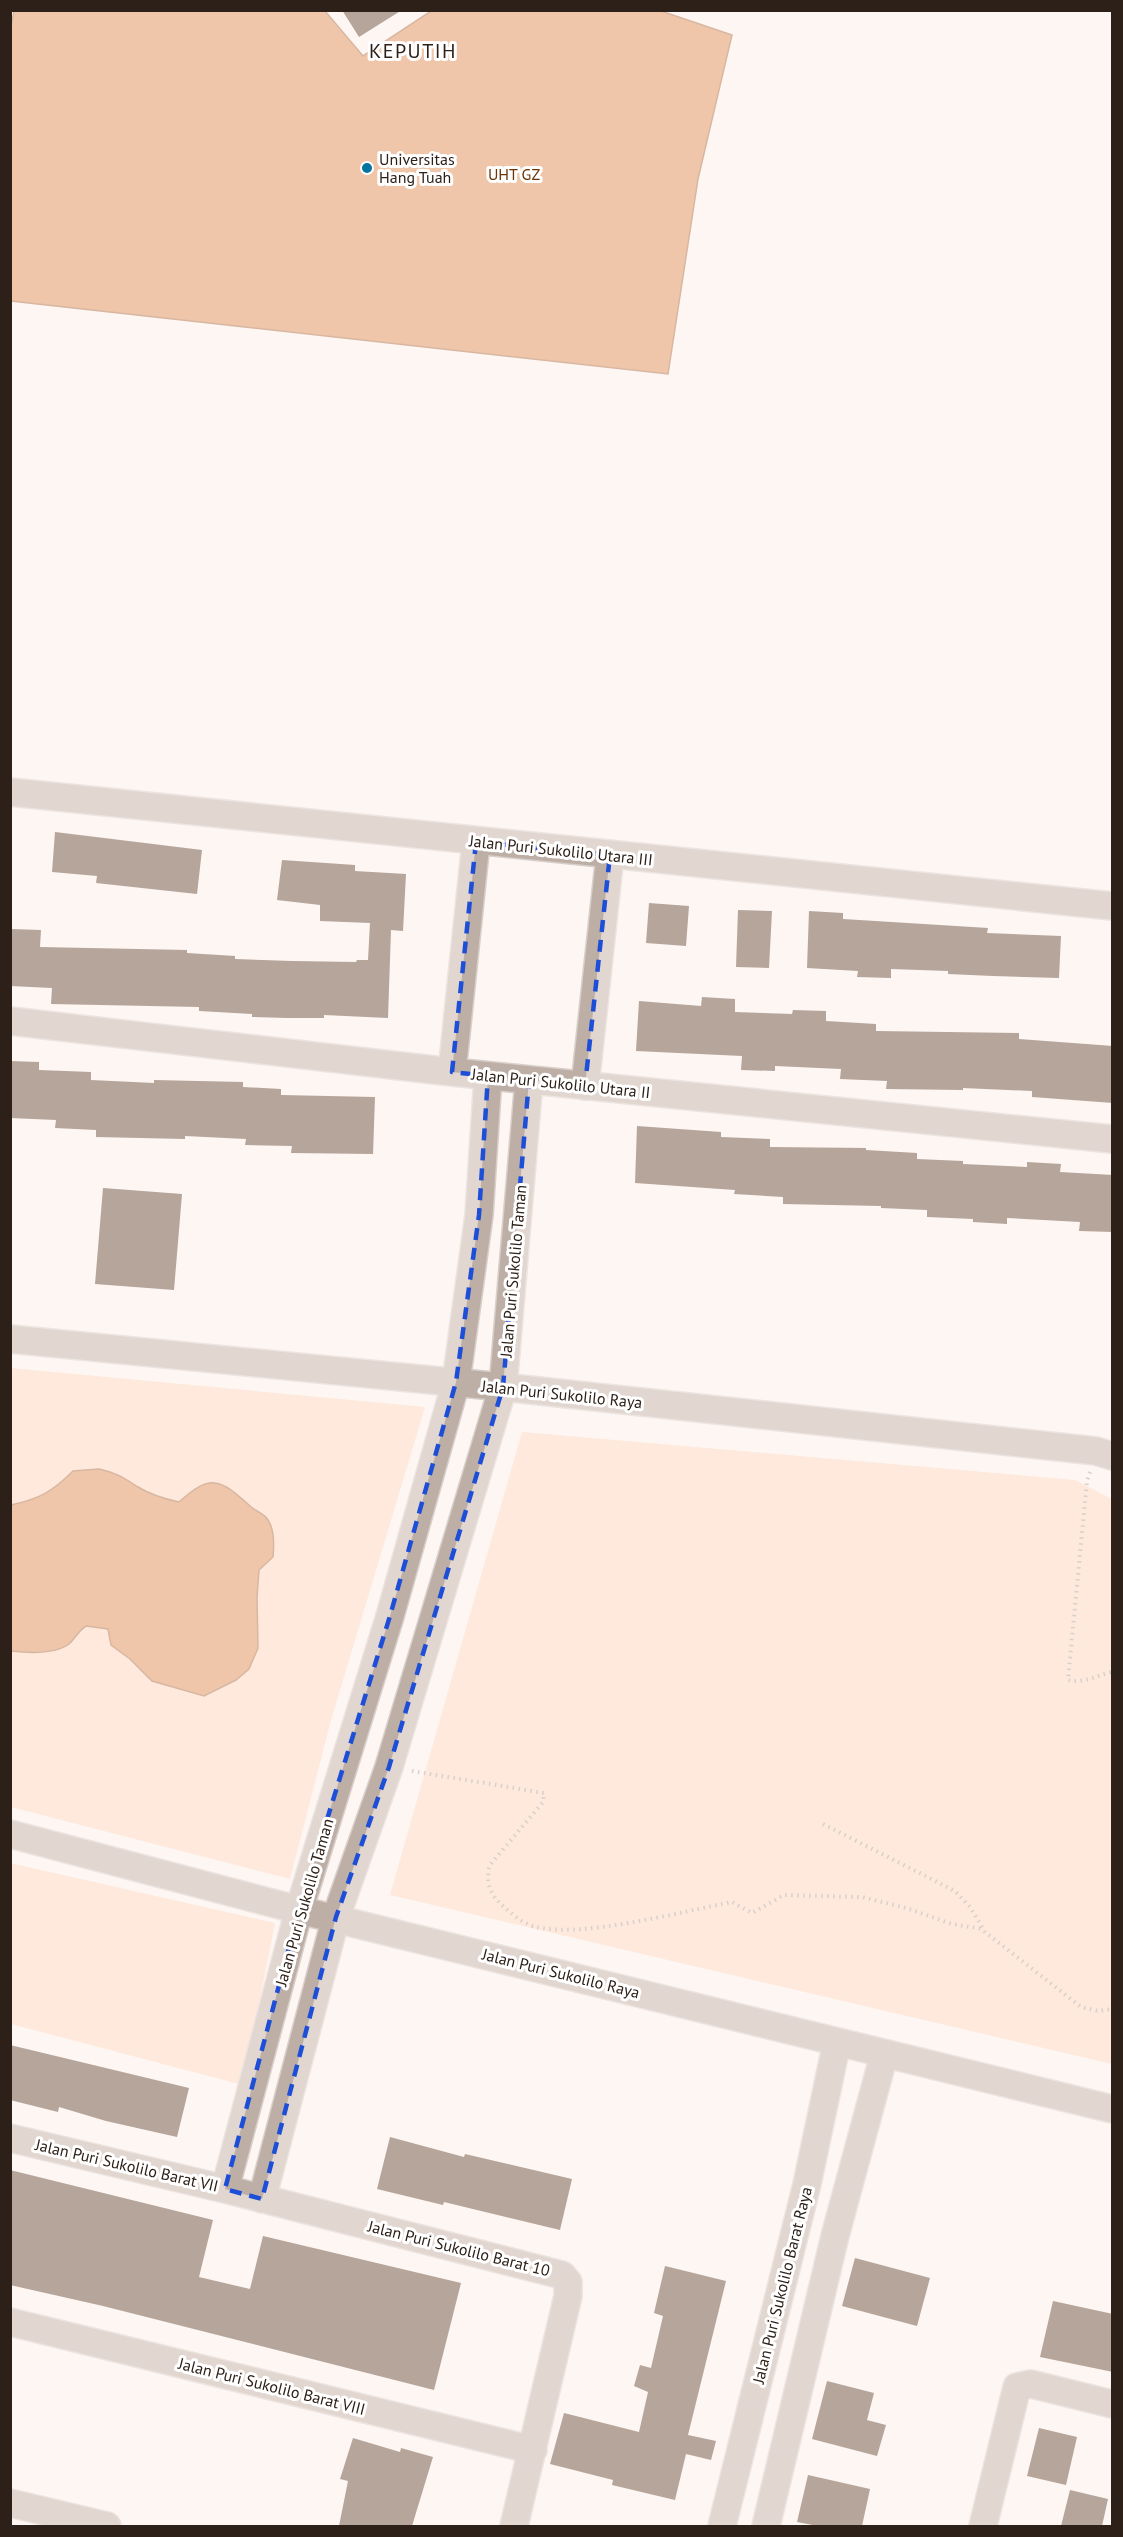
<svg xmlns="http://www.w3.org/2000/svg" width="1123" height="2537" font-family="'PT Sans',sans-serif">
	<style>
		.green { fill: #fed9c2 }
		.water { fill: #df8c52; stroke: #aa6c41; stroke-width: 1.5 }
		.building { fill: #5f4331 }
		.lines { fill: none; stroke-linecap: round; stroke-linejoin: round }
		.minor-casing { stroke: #d8cfcb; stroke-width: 30 }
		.path { stroke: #aca29d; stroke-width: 4; stroke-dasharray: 1.5 4.5; stroke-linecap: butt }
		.minor { stroke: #beafa6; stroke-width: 27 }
		.marked { fill: none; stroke: #1d4ed8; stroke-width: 4.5; stroke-dasharray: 12 8; stroke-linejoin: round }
		.poi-dot { fill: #07739f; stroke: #fff; stroke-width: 2 }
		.labels { text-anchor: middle; stroke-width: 6; stroke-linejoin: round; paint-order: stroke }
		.poi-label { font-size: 16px; fill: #2d2019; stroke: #fff; text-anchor: start }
		.park-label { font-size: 16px; fill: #6a3406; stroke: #fff }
		.street-label { font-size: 16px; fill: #2d2019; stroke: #fff }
		.quarter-label { font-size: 20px; letter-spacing: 1.5px; fill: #2d2019; stroke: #fff }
	</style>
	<rect width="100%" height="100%" fill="#fdf6f2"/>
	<path class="green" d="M10,1368L425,1407L331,1720L290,1879L11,1807Z
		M522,1432L1075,1480L1112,1499V2064L390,1895Z
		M10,1863L275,1923L243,2085L11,2024Z"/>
	<path class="water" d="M14,11H325L363,56L431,11H661L732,35L698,179L668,374L11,301L10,32Z
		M99,1469C119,1474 122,1477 138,1487C151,1495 165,1499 179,1502C211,1473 220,1479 250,1506C255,1511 265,1514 268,1520C275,1530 274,1546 273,1557L259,1570L257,1597L258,1648L249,1669L236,1680L204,1696L152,1681L130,1659L111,1645L108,1629L86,1626C78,1631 75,1639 69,1644C54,1655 28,1653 11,1651V1505C39,1499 52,1492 73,1471Z"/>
	<path class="building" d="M342,10H402L359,37Z
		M55,832L202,850L197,894L96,883L97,876L52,872Z
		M282,860L355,865V871L406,874L403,931L391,930L388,1018L324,1015V1018H286L252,1017V1014L199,1011V1007L51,1004L52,988L10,986V929L41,930L40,947L187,950V953L235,956V959L292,961L356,962L357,960H368L370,923L320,921V905L277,900Z
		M649,903L689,906L686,946L646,943Z
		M738,910L772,911L769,968L736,967Z
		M809,911L843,913V919L988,928L987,933L1061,936L1059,978L993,976L948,974V971L891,969V978L857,977L858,971L807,968Z
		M702,997L735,999V1012L792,1014L793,1010L826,1011V1021L876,1024V1031L1019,1033V1039L1113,1046V1103L1032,1097V1091L963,1088V1090L886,1089L887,1081L840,1079L841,1069L775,1066V1071L741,1070L742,1056L636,1051L639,1001L701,1006Z
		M10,1061L39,1062V1070L91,1072V1080L154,1083V1080L243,1082V1087L281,1089V1095L375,1097L373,1154L291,1153L292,1146L245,1145L246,1139L185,1136V1139L96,1137V1130L55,1128L56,1120L10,1118Z
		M637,1126L721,1132V1137L770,1139V1147L866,1148V1150L917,1153V1159L963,1161V1164L1027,1167V1162L1061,1164L1060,1172L1113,1175V1232L1079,1231L1080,1222L1007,1218V1224L973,1222V1219L927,1217V1210L881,1208V1206L783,1204V1197L734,1194L735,1190L635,1183Z
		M103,1188L182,1194L174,1290L95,1284Z
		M10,2045L189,2088L177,2137L106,2121L59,2107L58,2112L10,2100Z
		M390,2137L464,2157L465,2154L572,2179L560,2230L444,2202L443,2205L377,2189Z
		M10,2170L213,2220L199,2277L250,2289L263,2236L461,2283L434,2390L103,2306L10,2285Z
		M855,2258L930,2278L917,2326L842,2306Z
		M665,2266L726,2281L688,2435L716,2441L711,2460L686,2454L675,2500L612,2485L613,2480L550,2464L564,2413L639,2432L648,2392L634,2386L640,2365L651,2368L663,2316L654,2313Z
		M1053,2301L1113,2314V2372L1040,2357Z
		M827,2381L874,2393L867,2420L886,2425L877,2456L812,2439Z
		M1039,2428L1077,2437L1066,2485L1027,2476Z
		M353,2438L400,2452L401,2448L433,2457L412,2526H339L348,2481L340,2479Z
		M808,2475L870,2489L862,2526H818L797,2522Z
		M1070,2490L1108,2499L1102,2526H1061Z"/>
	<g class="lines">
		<g class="minor-casing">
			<path id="minor" d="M10,792L1112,906
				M10,1021L452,1072L1112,1139
				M452,1072L476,842
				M585,1086L610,855
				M10,1339L503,1387L1096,1451L1112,1456
				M10,1834L299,1910L1112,2109
				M10,2138L225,2189L562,2275L568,2282V2296L514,2526
				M225,2189L299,1910L390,1616L456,1382L479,1215L488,1076
				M262,2199L336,1917L389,1767L503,1387L529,1080
				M10,2322L533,2450
				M10,2503L107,2526
				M722,2526L807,2184L837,2042
				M766,2526L835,2236L884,2055
				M983,2526L1017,2387L1031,2384L1112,2404"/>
		</g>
		<path class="path" d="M1090,1472L1087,1481L1068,1680C1084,1684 1097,1675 1112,1672
			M412,1771L544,1793L543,1802L490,1865C485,1881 490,1895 503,1906C511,1913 522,1923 533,1926C577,1940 684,1911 732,1902L752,1913L784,1895L862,1897L906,1908L952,1924L983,1929
			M823,1824L955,1891L970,1907L985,1932L1081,2007L1098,2011L1112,2009"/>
		<use href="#minor" class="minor"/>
	</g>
	<path d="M0 0H1123V2537H0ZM476,842L610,855L585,1086L529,1080L503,1387L389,1767L336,1917L262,2199L225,2189L299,1910L390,1616L456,1382L479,1215L488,1076L452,1072Z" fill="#fdf6f2" fill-opacity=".55" fill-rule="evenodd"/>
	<path class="marked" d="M476,842L610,855L585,1086L529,1080L503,1387L389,1767L336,1917L262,2199L225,2189L299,1910L390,1616L456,1382L479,1215L488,1076L452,1072Z"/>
	<circle class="poi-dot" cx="367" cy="168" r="6"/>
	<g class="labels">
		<g class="poi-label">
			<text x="379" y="165">Universitas<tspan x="379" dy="18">Hang Tuah</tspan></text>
		</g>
		<g class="park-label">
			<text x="514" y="180">UHT GZ</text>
		</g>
		<g class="street-label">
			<text transform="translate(561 850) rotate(6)" y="6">Jalan Puri Sukolilo Utara III</text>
			<text transform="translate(561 1083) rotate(6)" y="6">Jalan Puri Sukolilo Utara II</text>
			<text transform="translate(513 1271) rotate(-85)" y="6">Jalan Puri Sukolilo Taman</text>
			<text transform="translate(562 1394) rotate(6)" y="6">Jalan Puri Sukolilo Raya</text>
			<text transform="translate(304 1902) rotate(-74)" y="6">Jalan Puri Sukolilo Taman</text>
			<text transform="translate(561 1973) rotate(14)" y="6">Jalan Puri Sukolilo Raya</text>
			<text transform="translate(127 2165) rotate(13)" y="6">Jalan Puri Sukolilo Barat VII</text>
			<text transform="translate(459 2248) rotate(14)" y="6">Jalan Puri Sukolilo Barat 10</text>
			<text transform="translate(782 2285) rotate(-76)" y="6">Jalan Puri Sukolilo Barat Raya</text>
			<text transform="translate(272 2386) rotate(14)" y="6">Jalan Puri Sukolilo Barat VIII</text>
		</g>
		<g class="quarter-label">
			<text x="413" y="58">KEPUTIH</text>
		</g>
	</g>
	<rect width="1123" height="2537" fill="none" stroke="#2d2019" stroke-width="24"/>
</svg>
